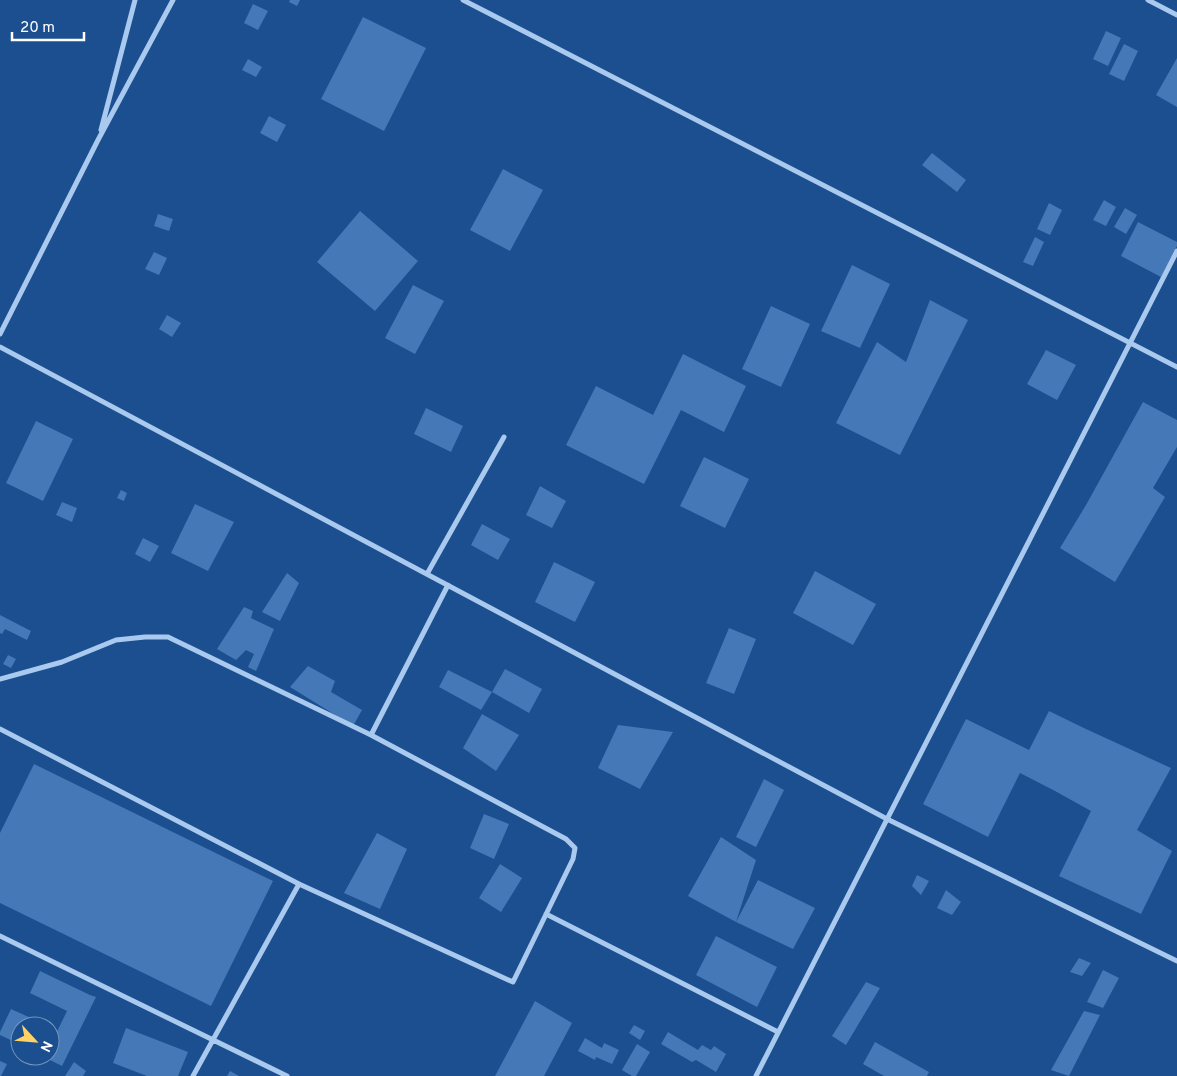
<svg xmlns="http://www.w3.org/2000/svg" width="1177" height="1076" font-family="Overpass,sans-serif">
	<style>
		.building { fill: #4478b7 }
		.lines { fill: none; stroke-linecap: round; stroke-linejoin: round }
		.minor { stroke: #a9c9ee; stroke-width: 5 }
	</style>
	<rect width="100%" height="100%" fill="#1b4f8f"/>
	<path class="building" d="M290,0H300L297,6L289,2Z
		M253,4L268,11L258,30L244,23Z
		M363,17L426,48L384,131L321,99Z
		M1106,31L1121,38L1108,66L1093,59Z
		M1124,44L1138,51L1124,81L1109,74Z
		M1177,58V107L1156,95Z
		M248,59L262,67L256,77L242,70Z
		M269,116L286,125L277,142L260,133Z
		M932,153L966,180L957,192L922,165Z
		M503,169L543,190L510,251L470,230Z
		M1104,200L1116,207L1106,226L1093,220Z
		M1049,203L1062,210L1050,235L1037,229Z
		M1125,208L1137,215L1126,234L1114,227Z
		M360,211L418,261L375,311L317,262Z
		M158,214L173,219L169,231L154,226Z
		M1138,222L1177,242V246L1161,277L1121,256Z
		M1035,237L1044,242L1033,266L1023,262Z
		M154,252L167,258L159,275L145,269Z
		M852,265L890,284L860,348L821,331Z
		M413,285L444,301L415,354L385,338Z
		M930,300L968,320L900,455L836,423L877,342L906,362Z
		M771,306L810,324L781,387L742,369Z
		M167,315L181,323L172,337L159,329Z
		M1046,350L1076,365L1057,400L1027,384Z
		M683,354L746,386L724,432L681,410L644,484L566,445L596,386L653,415Z
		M1143,402L1177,420V447L1153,488L1165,497L1115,582L1060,548L1086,505Z
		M426,408L463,426L451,452L414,434Z
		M36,421L73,439L43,501L6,483Z
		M704,457L749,479L725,528L680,506Z
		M540,486L566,501L552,528L526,515Z
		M121,490L127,493L124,501L117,498Z
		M62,502L77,508L72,522L56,515Z
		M195,504L234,522L208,571L171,553Z
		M482,524L510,539L498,560L471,545Z
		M143,538L159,546L150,562L135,554Z
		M554,562L595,582L575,622L535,602Z
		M815,571L876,604L853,645L793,613Z
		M287,573L299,583L280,621L262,612Z
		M244,607L253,611L251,618L274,629L256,671L248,667L254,654L246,650L236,660L217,649Z
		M0,615L31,631L27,640L5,629L2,634L0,633Z
		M729,628L756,639L734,694L706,683Z
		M8,655L16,659L11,668L3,664Z
		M308,666L335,681L331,692L362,710L353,726L290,687Z
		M505,669L542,689L529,713L492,692Z
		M448,670L492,692L481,710L439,687Z
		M1049,711L1086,729L1171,768L1137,830L1172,851L1141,914L1059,876L1091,811L1055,791L1020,773L988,837L923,804L966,719L1029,750Z
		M482,714L519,735L496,771L463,748Z
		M618,725L673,732L640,789L598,768Z
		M34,764L273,881L211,1006L0,903V833Z
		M764,779L784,790L756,847L736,837Z
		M484,814L509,824L494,859L470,848Z
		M377,833L407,849L380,909L344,893Z
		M721,837L756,860L736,922L688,896Z
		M500,864L522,878L501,912L479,898Z
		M917,875L929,881L921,895L912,886Z
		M758,880L815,908L793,949L736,922Z
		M946,890L961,902L952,915L937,908Z
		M716,936L777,967L757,1007L696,975Z
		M1079,958L1091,963L1082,976L1070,972Z
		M1103,970L1119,978L1103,1008L1087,1002Z
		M40,971L90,995L96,997L62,1066L42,1056H50V1046L67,1011L30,993Z
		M866,982L880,988L846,1045L832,1036Z
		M535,1001L572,1023L544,1076H495Z
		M11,1009L31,1018L27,1026H20V1042L19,1044L0,1035V1032Z
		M1084,1011L1100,1015L1069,1076L1051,1070Z
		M634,1025L645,1031L640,1040L629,1033Z
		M126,1028L188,1052L178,1076H147L113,1063Z
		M668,1032L698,1050L702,1045L711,1050L714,1046L726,1054L716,1072L696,1060L692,1062L661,1044Z
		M585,1038L602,1048L604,1043L619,1050L612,1064L596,1057L595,1060L578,1051Z
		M875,1042L929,1072L927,1076H884L863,1064Z
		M637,1044L650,1052L636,1076H632L622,1070Z
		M0,1061L7,1064L1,1076H0Z
		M74,1062L86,1071L83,1076H65Z
		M230,1071L239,1076H227Z"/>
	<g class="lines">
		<path class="minor" d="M463,0L1177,367
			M1148,0L1177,15
			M101,130L135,0
			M0,334L98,140L173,0
			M0,347L887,819L1177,961
			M427,574L504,437
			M0,679L62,662L116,640L145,637H168L371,735L566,839L575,848L573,859L513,982L299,884
			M0,729L299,884L193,1076
			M371,735L448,585
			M546,914L778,1032
			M0,936L287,1076
			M756,1076L1177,251"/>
	</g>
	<g transform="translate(35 1041) rotate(116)"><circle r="24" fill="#1b4f8f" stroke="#7695bc"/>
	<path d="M0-4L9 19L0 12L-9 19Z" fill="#ffd166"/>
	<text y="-8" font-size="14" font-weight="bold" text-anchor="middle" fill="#ffffff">N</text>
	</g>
	<path d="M12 32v8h72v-8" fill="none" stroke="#ffffff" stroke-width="2.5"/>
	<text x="20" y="32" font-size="15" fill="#ffffff" stroke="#1b4f8f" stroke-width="4" paint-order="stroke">20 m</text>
</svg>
